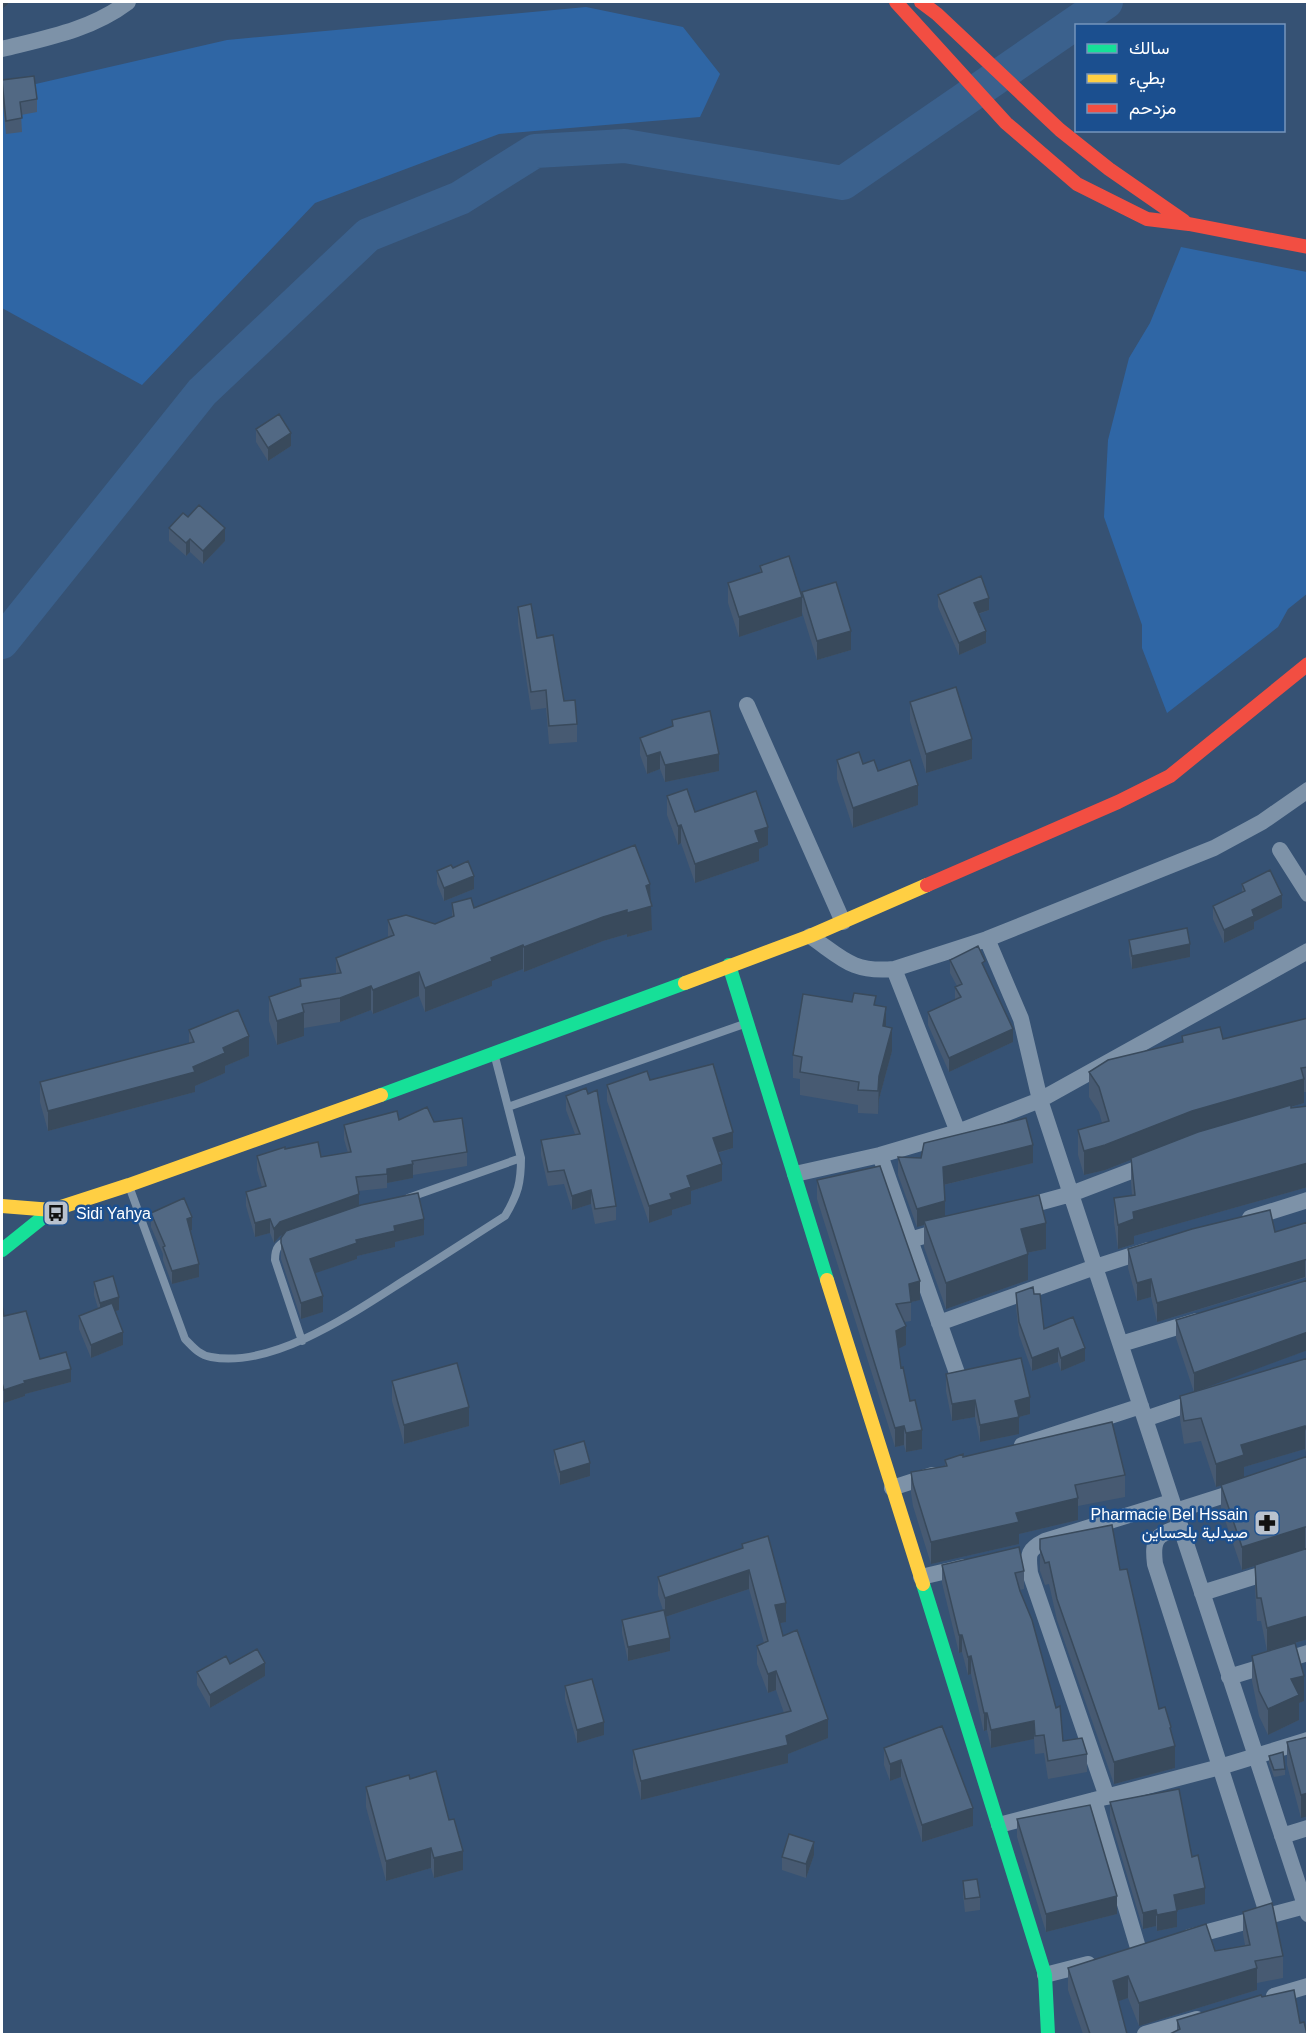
<svg xmlns="http://www.w3.org/2000/svg" width="1309" height="2036" font-family="Helvetica,Vazirmatn,sans-serif">
	<style>
		.green { fill: #2f66a5 }
		.lines { fill: none; stroke-linecap: round; stroke-linejoin: round }
		.river { stroke: #3b618d; stroke-width: 34 }
		.lane { stroke: #7d92a8; stroke-width: 8 }
		.street { stroke: #7d92a8; stroke-width: 16 }
		.fast { stroke: #16e098; stroke-width: 14 }
		.slow { stroke: #ffcf43; stroke-width: 14 }
		.jam { stroke: #f24e42; stroke-width: 14 }
		.wall { fill: #475a72 }
		.shaded-wall { fill: #394a5c }
		.building { fill: #526984; stroke: #394a5c; stroke-width: 1.5 }
		.labels { text-anchor: middle; stroke-width: 5; stroke-linejoin: round; paint-order: stroke }
		.poi-label { font-size: 16px; fill: #fff; stroke: #1b4f8f; text-anchor: start }
	</style>
	<rect width="100%" height="100%" fill="#365274"/>
	<path class="green" d="M586,7L683,27L720,74L700,117L499,134L315,203L142,385L2,308V94L27,86L227,40Z
		M1181,247L1307,272L1308,593L1288,609L1278,627L1167,713L1142,648V625L1104,517L1108,440L1129,358L1150,323Z"/>
	<g class="lines">
		<path class="river" d="M2,642L202,392L368,235L460,198L535,151L625,146L843,183L1106,2"/>
		<path class="lane" d="M508,1107L747,1023
			M129,1186L185,1339C193,1347 199,1355 211,1357C274,1369 356,1311 408,1278C440,1258 472,1237 505,1216C518,1194 521,1183 521,1158
			M408,1198L521,1158L495,1057
			M291,1239C279,1243 275,1247 275,1260L302,1341"/>
		<path class="street" d="M2,49C46,38 91,30 128,2
			M747,705L843,922
			M1280,850L1308,894
			M810,936C842,958 852,973 894,969L987,939L1214,848L1262,822L1308,790
			M987,939L1021,1019L1040,1100L1308,1914
			M894,969L958,1132
			M880,1155L957,1373
			M795,1174L880,1155L958,1132L1040,1100L1308,951
			M1020,1208L1071,1194L1152,1163
			M1250,1218L1308,1200
			M910,1240L944,1230
			M939,1323L1095,1267L1148,1250
			M1121,1344L1197,1321
			M1145,1419L1201,1400
			M1022,1445L1141,1406
			M892,1488L932,1475
			M1175,1511L1241,1490
			M1180,1527C1156,1535 1152,1539 1155,1564L1268,1916
			M921,1577L964,1567
			M1202,1593L1308,1560
			M1229,1677L1308,1653
			M1107,1797L1030,1573C1028,1554 1027,1550 1045,1541L1171,1502
			M1094,1800L1139,1951
			M999,1825L1220,1767L1308,1740
			M1282,1836L1308,1828
			M1189,1937L1305,1906
			M1045,1975L1088,1964
			M1274,1996L1308,1986
			M1145,2034L1197,2019"/>
		<path class="fast" d="M729,965L827,1280
			M381,1095L685,983
			M2,1250L52,1210
			M923,1584L1045,1975L1048,2034"/>
		<path class="slow" d="M685,983L810,936L927,885
			M2,1206L52,1210L129,1185L381,1095
			M827,1280L923,1584"/>
		<path class="jam" d="M896,2L1006,123L1077,184L1147,219L1189,224L1308,247
			M921,2L937,14L1060,130L1109,169L1184,221
			M927,885L1118,802L1170,776L1308,664"/>
	</g>
	<path class="wall" d="M2,80L37,99V112L21,115L22,132L6,134L2,97Z
		M256,429L291,446L268,461L256,442Z
		M188,517L225,541L203,564L190,552L186,556L169,541V528Z
		M760,566L802,616L739,637L728,603V583L760,573Z
		M802,592L851,650L817,660L802,612Z
		M938,595L989,610L979,614L986,643L959,655L938,607Z
		M518,607L537,638L564,701L577,724V742L549,744L546,708L531,710L518,624Z
		M910,702L972,759L926,773L910,721Z
		M672,720L719,771L665,782L660,769L647,774L640,755V738L672,727Z
		M837,760L863,764L918,805L853,828L837,779Z
		M667,796L695,812L768,845L759,849V861L695,883L681,843L678,845L667,815Z
		M453,868L474,889L444,901L437,884V871Z
		M1242,884L1282,908L1254,922V929L1224,943L1213,919V906L1242,892Z
		M650,901L652,930L627,937V934L603,941L524,972L523,969L492,981V986L425,1012L419,996L373,1014L371,1010L340,1022L304,1028V1036L277,1045L269,1021V997L300,986V979L336,973V958L388,937V920L435,924L452,917V903L474,908Z
		M1129,940L1190,957L1132,969L1129,954Z
		M950,960L985,970L1013,1042L949,1072L928,1025V1012L955,1000V987L957,986L950,973Z
		M852,1002L876,1005L886,1026L892,1051L879,1099L878,1114L858,1113V1105L800,1095V1079L793,1078V1055Z
		M1308,1018V1092H1304V1103L1291,1107V1108L1308,1106V1187L1134,1236V1244L1118,1249L1114,1222V1198L1132,1195L1131,1182V1160L1105,1170L1084,1175L1078,1155V1130L1102,1123L1099,1112L1089,1097V1072L1182,1042V1036L1223,1039Z
		M189,1030L249,1056L225,1066V1073L195,1086V1092L48,1131L40,1102V1082L189,1043Z
		M650,1080L733,1148L718,1153L722,1181L691,1191V1204L672,1210V1215L649,1223L607,1101V1085Z
		M566,1096L616,1206V1220L595,1224L591,1204L572,1210L564,1184L548,1186L541,1155V1140L575,1134L566,1110Z
		M399,1120L434,1122L467,1152V1166L413,1175V1178L387,1183V1188L358,1191L359,1206L424,1235L395,1242V1247L357,1256V1259L315,1273L323,1312L301,1319L281,1259V1238L284,1235L280,1236L274,1243L270,1233L255,1237L246,1206V1192L262,1187L257,1170V1156L285,1149L321,1157L348,1153L344,1139V1125Z
		M898,1157L1033,1163L944,1185L945,1216L1046,1249L1027,1253L1028,1280L946,1309L924,1247V1225L917,1227L898,1175Z
		M817,1180L920,1300L911,1302V1321L904,1322L906,1345L898,1349L901,1368L922,1449L906,1452L904,1445L895,1447L817,1199Z
		M151,1213L192,1230L190,1231L199,1277L172,1284L163,1260V1254L151,1227Z
		M1308,1222V1277L1157,1322L1151,1297L1137,1301L1128,1268V1249L1275,1232Z
		M94,1282L119,1310L115,1311L123,1345L91,1358L79,1329V1316L98,1308L94,1295Z
		M1016,1293L1044,1329L1085,1361L1061,1371L1058,1362L1032,1371L1019,1335L1016,1307Z
		M2,1305L4,1316L40,1359L71,1382L25,1394V1396L4,1403L2,1396Z
		M1176,1320L1308,1350L1197,1390L1308,1358V1639L1279,1648L1304,1701L1299,1703V1720L1268,1735L1259,1716L1252,1681V1656L1267,1651L1261,1621H1257L1255,1588V1566L1242,1570L1221,1508V1485L1307,1456L1305,1449L1244,1467V1478L1216,1487L1201,1441L1184,1444L1180,1419V1396L1194,1392L1176,1338Z
		M946,1374L1030,1414L1019,1417V1434L980,1442L975,1417L952,1421L946,1391Z
		M392,1381L469,1426L404,1444L392,1401Z
		M554,1450L590,1476L560,1485L554,1463Z
		M963,1457L1125,1475V1497L1078,1506V1520L1019,1534V1544L931,1564L913,1506L911,1493V1472L945,1467V1460Z
		M1040,1539L1120,1570L1159,1709L1171,1734L1175,1768L1114,1784L1057,1620L1049,1584L1045,1585L1040,1571Z
		M742,1544L786,1622L780,1623L783,1636L828,1738L788,1754V1763L641,1800L633,1769V1750L784,1713L776,1690L768,1693L757,1664V1646L764,1643L749,1589L665,1617L670,1651L628,1661L622,1633V1620L663,1610L658,1595V1577L742,1548Z
		M942,1565L1024,1571V1589L1020,1590L1063,1741L1087,1754V1772L1048,1779L1044,1753L1035,1754L1034,1739L991,1748L987,1730L984,1731L983,1729L971,1674L968,1675L962,1652L959,1653L942,1583Z
		M230,1664L265,1676L210,1708L197,1685V1672Z
		M565,1686L604,1735L577,1743L565,1699Z
		M942,1726L973,1826L922,1842L901,1777L890,1781L884,1765V1748Z
		M1308,1737L1301,1818L1287,1765V1742Z
		M1269,1756L1285,1769V1775L1274,1777L1269,1763Z
		M410,1779L449,1820L463,1870L434,1878L431,1868L386,1881L366,1807V1787Z
		M1110,1802L1192,1857L1205,1904L1177,1910V1927L1157,1931L1156,1926L1143,1929L1110,1818Z
		M1017,1819L1117,1914L1046,1932L1017,1837Z
		M814,1855L806,1878L782,1870V1857Z
		M963,1881L980,1897V1910L965,1912L963,1894Z
		M1243,1912L1283,1956V1978L1257,1983V1990L1139,2026L1128,1998L1118,2001L1127,2034H1083L1068,1990V1968L1215,1951L1245,1945L1243,1934Z
		M1262,1997L1300,2023L1177,2031V2020Z"/>
	<path class="shaded-wall" d="M2,2H8V4L2,9Z
		M291,433V446L268,461V448Z
		M225,528V541L203,564V551Z
		M190,539V552L186,556V543Z
		M802,597V616L739,637V617Z
		M989,598V610L974,615V603Z
		M851,631V650L817,660V641Z
		M986,631V643L959,655V643Z
		M972,739V759L926,773V754Z
		M660,752V769L647,774V756Z
		M719,754V771L665,782V765Z
		M918,785V805L853,828V808Z
		M681,825V843L678,845V826Z
		M768,827V845L759,849V861L695,883V864L755,831Z
		M474,876V889L444,901V888Z
		M650,884L652,930L627,937V913L646,886Z
		M1282,895V908L1254,922V929L1224,943V930L1252,910Z
		M627,910V934L603,941L524,972V947L603,917Z
		M1190,944V957L1132,969V956Z
		M523,945V969L492,981V986L425,1012V988L491,958Z
		M419,972V996L373,1014V990Z
		M371,986V1010L340,1022V998Z
		M886,1007V1030L883,1026Z
		M304,1012V1036L277,1045V1021Z
		M892,1028V1051L879,1099L878,1114L879,1076Z
		M1013,1029V1042L949,1072V1058Z
		M249,1036V1056L225,1066V1073L195,1086V1092L48,1131V1111L193,1067L223,1048Z
		M1304,1079V1103L1192,1136L1105,1170L1084,1175V1151L1192,1111Z
		M733,1132V1148L713,1154V1138Z
		M1033,1145V1163L943,1185V1167Z
		M1308,1163V1187L1134,1236V1244L1118,1249V1225L1133,1212Z
		M413,1164V1178L387,1183V1169Z
		M722,1164V1181L691,1191V1204L672,1210V1215L649,1223V1206L670,1194L687,1176Z
		M591,1190V1204L572,1210V1196Z
		M359,1194V1208L280,1236L274,1243V1229L280,1222Z
		M945,1201V1219L924,1221V1225L917,1227V1209Z
		M192,1217V1230L187,1232V1219Z
		M270,1219V1233L255,1237V1223Z
		M424,1219V1235L395,1242V1247L357,1256V1259L310,1275V1259L356,1240L394,1226Z
		M1046,1223V1249L1021,1254V1229Z
		M1028,1254V1280L946,1309V1283Z
		M1305,1259V1277L1157,1322V1303Z
		M199,1264V1277L172,1284V1271Z
		M1151,1279V1297L1137,1301V1283Z
		M920,1281V1300L911,1302L909,1284Z
		M323,1296V1312L301,1319V1303Z
		M119,1297V1310L100,1316V1303Z
		M906,1326V1345L896,1350V1331Z
		M123,1332V1345L91,1358V1345Z
		M1308,1332V1350L1194,1392V1373Z
		M1058,1348V1362L1032,1371V1358Z
		M1085,1348V1361L1061,1371V1358Z
		M71,1369V1382L25,1394V1396L4,1403V1390L24,1381Z
		M1030,1397V1414L1019,1417V1434L980,1442V1425L1015,1401Z
		M975,1400V1417L952,1421V1404Z
		M469,1407V1426L404,1444V1425Z
		M904,1426V1445L895,1447V1428Z
		M1305,1426V1449L1244,1467V1478L1216,1487V1464L1241,1445Z
		M922,1430V1449L906,1452V1433Z
		M590,1463V1476L560,1485V1472Z
		M1078,1498V1520L1019,1534V1544L931,1564V1542L1016,1513Z
		M1305,1527V1550L1242,1570V1547Z
		M749,1570V1589L665,1617V1598Z
		M786,1603V1622L775,1624V1605Z
		M1308,1616V1639L1267,1651V1628Z
		M959,1635H962V1652L959,1653Z
		M670,1638V1651L628,1661V1647Z
		M971,1656V1674L968,1675V1657Z
		M265,1663V1676L210,1708V1695Z
		M776,1671V1690L768,1693V1674Z
		M1304,1676V1701L1299,1703V1720L1268,1735V1709L1291,1679Z
		M984,1713H987V1730L984,1731Z
		M828,1719V1738L788,1754V1763L641,1800V1781L786,1736Z
		M1034,1721V1739L991,1748V1730Z
		M604,1722V1735L577,1743V1730Z
		M1171,1727V1747L1175,1746V1768L1114,1784V1762Z
		M901,1760V1777L890,1781V1764Z
		M1308,1793V1816L1301,1818V1795Z
		M973,1808V1826L922,1842V1825Z
		M814,1842V1855L806,1878V1864Z
		M431,1848V1868L386,1881V1861Z
		M463,1851V1870L434,1878V1858Z
		M1205,1888V1904L1174,1911V1895Z
		M1117,1896V1914L1046,1932V1914Z
		M1156,1910V1926L1143,1929V1913Z
		M1177,1911V1927L1157,1931V1915Z
		M1257,1968V1990L1139,2026V2003Z
		M1128,1976V1998L1113,2003V1981Z"/>
	<path class="building" d="M34,76L37,99L20,102L22,118L6,121L2,80Z
		M279,414L291,433L268,448L256,429Z
		M199,505L225,528L203,551L190,539L186,543L169,528L183,513L188,517Z
		M789,556L802,597L739,617L728,583L762,572L760,566Z
		M981,576L989,598L974,603L986,631L959,643L938,595Z
		M836,582L851,631L817,641L802,592Z
		M531,604L537,638L553,635L564,701L575,700L577,724L549,726L546,690L531,692L518,607Z
		M956,687L972,739L926,754L910,702Z
		M710,711L719,754L665,765L660,752L647,756L640,738L673,726L672,720Z
		M859,752L863,764L874,760L878,771L910,760L918,785L853,808L837,760Z
		M687,789L695,812L756,791L768,827L755,831L759,842L695,864L681,825L678,826L667,796Z
		M635,845L650,884L646,886L652,906L627,913V910L603,917L524,947L523,945L491,958L492,961L425,988L419,972L373,990L371,986L340,998L302,1004L304,1012L277,1021L269,997L301,986L300,979L341,973L336,958L394,935L388,920L406,915L435,924L454,916L452,903L471,898L474,908Z
		M468,861L474,876L444,888L437,871L451,865L453,868Z
		M1270,870L1282,895L1252,910L1254,916L1224,930L1213,906L1245,891L1242,884Z
		M1187,928L1190,944L1132,956L1129,940Z
		M978,946L985,961L982,963L1013,1029L949,1058L928,1012L961,997L955,987L962,984L950,960Z
		M854,993L876,996L874,1005L886,1007L883,1026L892,1028L879,1076L878,1091L858,1090L859,1082L800,1072L802,1057L793,1055L803,994L852,1002Z
		M238,1010L249,1036L223,1048L225,1053L193,1067L195,1072L48,1111L40,1082L194,1042L189,1030Z
		M1308,1018V1067L1301,1068L1304,1079L1192,1111L1105,1145L1084,1151L1078,1130L1109,1121L1099,1087L1089,1072L1108,1060L1183,1042L1182,1036L1220,1027L1223,1039Z
		M713,1064L733,1132L713,1138L722,1164L687,1176L691,1187L670,1194L672,1199L649,1206L607,1085L647,1071L650,1080Z
		M586,1088L588,1094L597,1090L616,1206L595,1209L591,1190L572,1196L564,1170L548,1172L541,1140L580,1134L566,1096Z
		M1291,1105V1108L1308,1106V1163L1133,1212L1134,1219L1118,1225L1114,1198L1135,1195L1131,1158L1198,1132Z
		M427,1107L434,1122L462,1118L467,1152L412,1161L413,1164L387,1169V1174L356,1177L359,1194L280,1222L274,1229L270,1219L255,1223L246,1192L266,1186L257,1156L285,1147V1149L318,1142L321,1157L351,1152L344,1125L397,1111L399,1120Z
		M1026,1118L1033,1145L943,1167L945,1201L917,1209L898,1157L921,1158L924,1143Z
		M880,1166L920,1281L909,1284L911,1302L896,1304L906,1326L896,1331L901,1368L903,1367L910,1401L915,1400L922,1430L906,1433L904,1426L895,1428L817,1180Z
		M418,1193L424,1219L394,1226L395,1231L356,1240L357,1243L310,1259L323,1296L301,1303L281,1243V1238L286,1231L361,1205Z
		M1039,1195L1046,1223L1021,1229L1028,1254L946,1283L924,1221Z
		M184,1198L192,1217L187,1219L199,1264L172,1271L163,1247L165,1246L151,1213Z
		M1270,1210L1275,1232L1308,1222V1259L1157,1303L1151,1279L1137,1283L1128,1249L1192,1229Z
		M113,1276L119,1297L100,1303L94,1282Z
		M1308,1280V1332L1194,1373L1176,1320Z
		M1033,1287L1034,1294H1040L1044,1329L1073,1317L1085,1348L1061,1358L1058,1348L1032,1358L1019,1322L1016,1293Z
		M112,1303L123,1332L91,1345L79,1316Z
		M2,1305L4,1316L26,1311L40,1359L66,1352L71,1369L24,1381L25,1383L4,1390L2,1383Z
		M1021,1358L1030,1397L1015,1401L1019,1417L980,1425L975,1400L952,1404L946,1374Z
		M1308,1358V1434L1305,1426L1241,1445L1244,1455L1216,1464L1201,1418L1184,1421L1180,1396Z
		M457,1363L469,1407L404,1425L392,1381Z
		M1112,1422L1125,1475L1075,1485L1078,1498L1016,1513L1019,1522L931,1542L913,1484L911,1472L947,1466L945,1460L963,1454V1457Z
		M584,1441L590,1463L560,1472L554,1450Z
		M1308,1456V1527H1305L1242,1547L1221,1485Z
		M1112,1525L1120,1570L1127,1569L1159,1709L1165,1707L1171,1727L1170,1728L1175,1746L1114,1762L1057,1599L1049,1562L1045,1563L1040,1549V1539Z
		M768,1536L786,1603L775,1605L783,1636L797,1630L828,1719L786,1736L788,1745L641,1781L633,1750L791,1711L776,1671L768,1674L757,1646L768,1641L749,1570L665,1598L658,1577L743,1548L742,1544Z
		M1019,1547L1024,1571L1015,1573L1020,1591L1032,1620L1056,1708L1060,1706L1063,1741L1082,1738L1087,1754L1048,1761L1044,1735L1035,1736L1034,1721L991,1730L987,1713H984L971,1656L968,1657L962,1635H959L942,1565Z
		M1308,1548V1616L1267,1628L1261,1598H1257L1255,1565Z
		M664,1610L670,1638L628,1647L622,1620Z
		M1295,1643L1304,1676L1291,1679L1299,1695L1268,1709L1259,1691L1252,1656Z
		M257,1649L265,1663L210,1695L197,1672L226,1656L230,1664Z
		M592,1679L604,1722L577,1730L565,1686Z
		M942,1726L973,1808L922,1825L901,1760L890,1764L884,1748Z
		M1308,1737V1793L1301,1795L1287,1742Z
		M1283,1752L1285,1769L1274,1770L1269,1756Z
		M436,1771L449,1820L454,1819L463,1851L434,1858L431,1848L386,1861L366,1787L409,1775L410,1779Z
		M1179,1789L1192,1857L1198,1855L1205,1888L1174,1895L1177,1911L1157,1915L1156,1910L1143,1913L1110,1802Z
		M1090,1805L1117,1896L1046,1914L1017,1819Z
		M789,1834L814,1842L806,1864L782,1857Z
		M977,1879L980,1897L965,1899L963,1881Z
		M1272,1903L1283,1956L1255,1961L1257,1968L1139,2003L1128,1976L1113,1981L1127,2034H1090L1068,1968L1206,1924L1215,1951L1250,1945L1243,1912Z
		M1294,1990L1300,2023L1304,2022L1307,2034H1170L1180,2029L1177,2020L1261,1995L1262,1997Z"/>
	<defs>
		<g id="bus-square" transform="scale(1.35)"><rect x="-9" y="-9" width="18" height="18" rx="4" fill="#b9c2ce" stroke="#1b4f8f"/><path d="M-5-6H5V4H4V6H2V4H-2V6H-4V4H-5ZM-3.5-4V0h7V-4ZM-3.5 1.2v1.5H-2V1.2ZM2 1.2v1.5H3.5V1.2Z" fill="#111"/></g>
		<g id="pharmacy-square" transform="scale(1.35)"><rect x="-9" y="-9" width="18" height="18" rx="4" fill="#b9c2ce" stroke="#1b4f8f"/><path d="M-2-6h4v4h4v4h-4v4h-4v-4h-4v-4h4Z" fill="#111"/></g>
	</defs>
	<g fill-rule="evenodd">
		<use href="#bus-square" x="56" y="1213"/>
		<use href="#pharmacy-square" x="1267" y="1523"/>
	</g>
	<g class="labels">
		<g class="poi-label">
			<text x="76" y="1219">Sidi Yahya</text>
			<text x="1248" y="1520" text-anchor="end">Pharmacie Bel Hssain<tspan x="1248" dy="18">صيدلية بلحساين</tspan></text>
		</g>
	</g>
	<rect width="1309" height="2036" fill="none" stroke="#ffffff" stroke-width="6"/>
	<rect x="1075" y="24" width="210" height="108" fill="#1b4f8f" stroke="#7695bc" stroke-width="1.5"/>
	<rect x="1087" y="44" width="30" height="9" fill="#16e098" stroke="#7695bc" stroke-width="1.5"/>
	<text x="1129" y="54" font-size="18" fill="#ffffff">سالك</text>
	<rect x="1087" y="74" width="30" height="9" fill="#ffcf43" stroke="#7695bc" stroke-width="1.5"/>
	<text x="1129" y="84" font-size="18" fill="#ffffff">بطيء</text>
	<rect x="1087" y="104" width="30" height="9" fill="#f24e42" stroke="#7695bc" stroke-width="1.5"/>
	<text x="1129" y="114" font-size="18" fill="#ffffff">مزدحم</text>
</svg>
